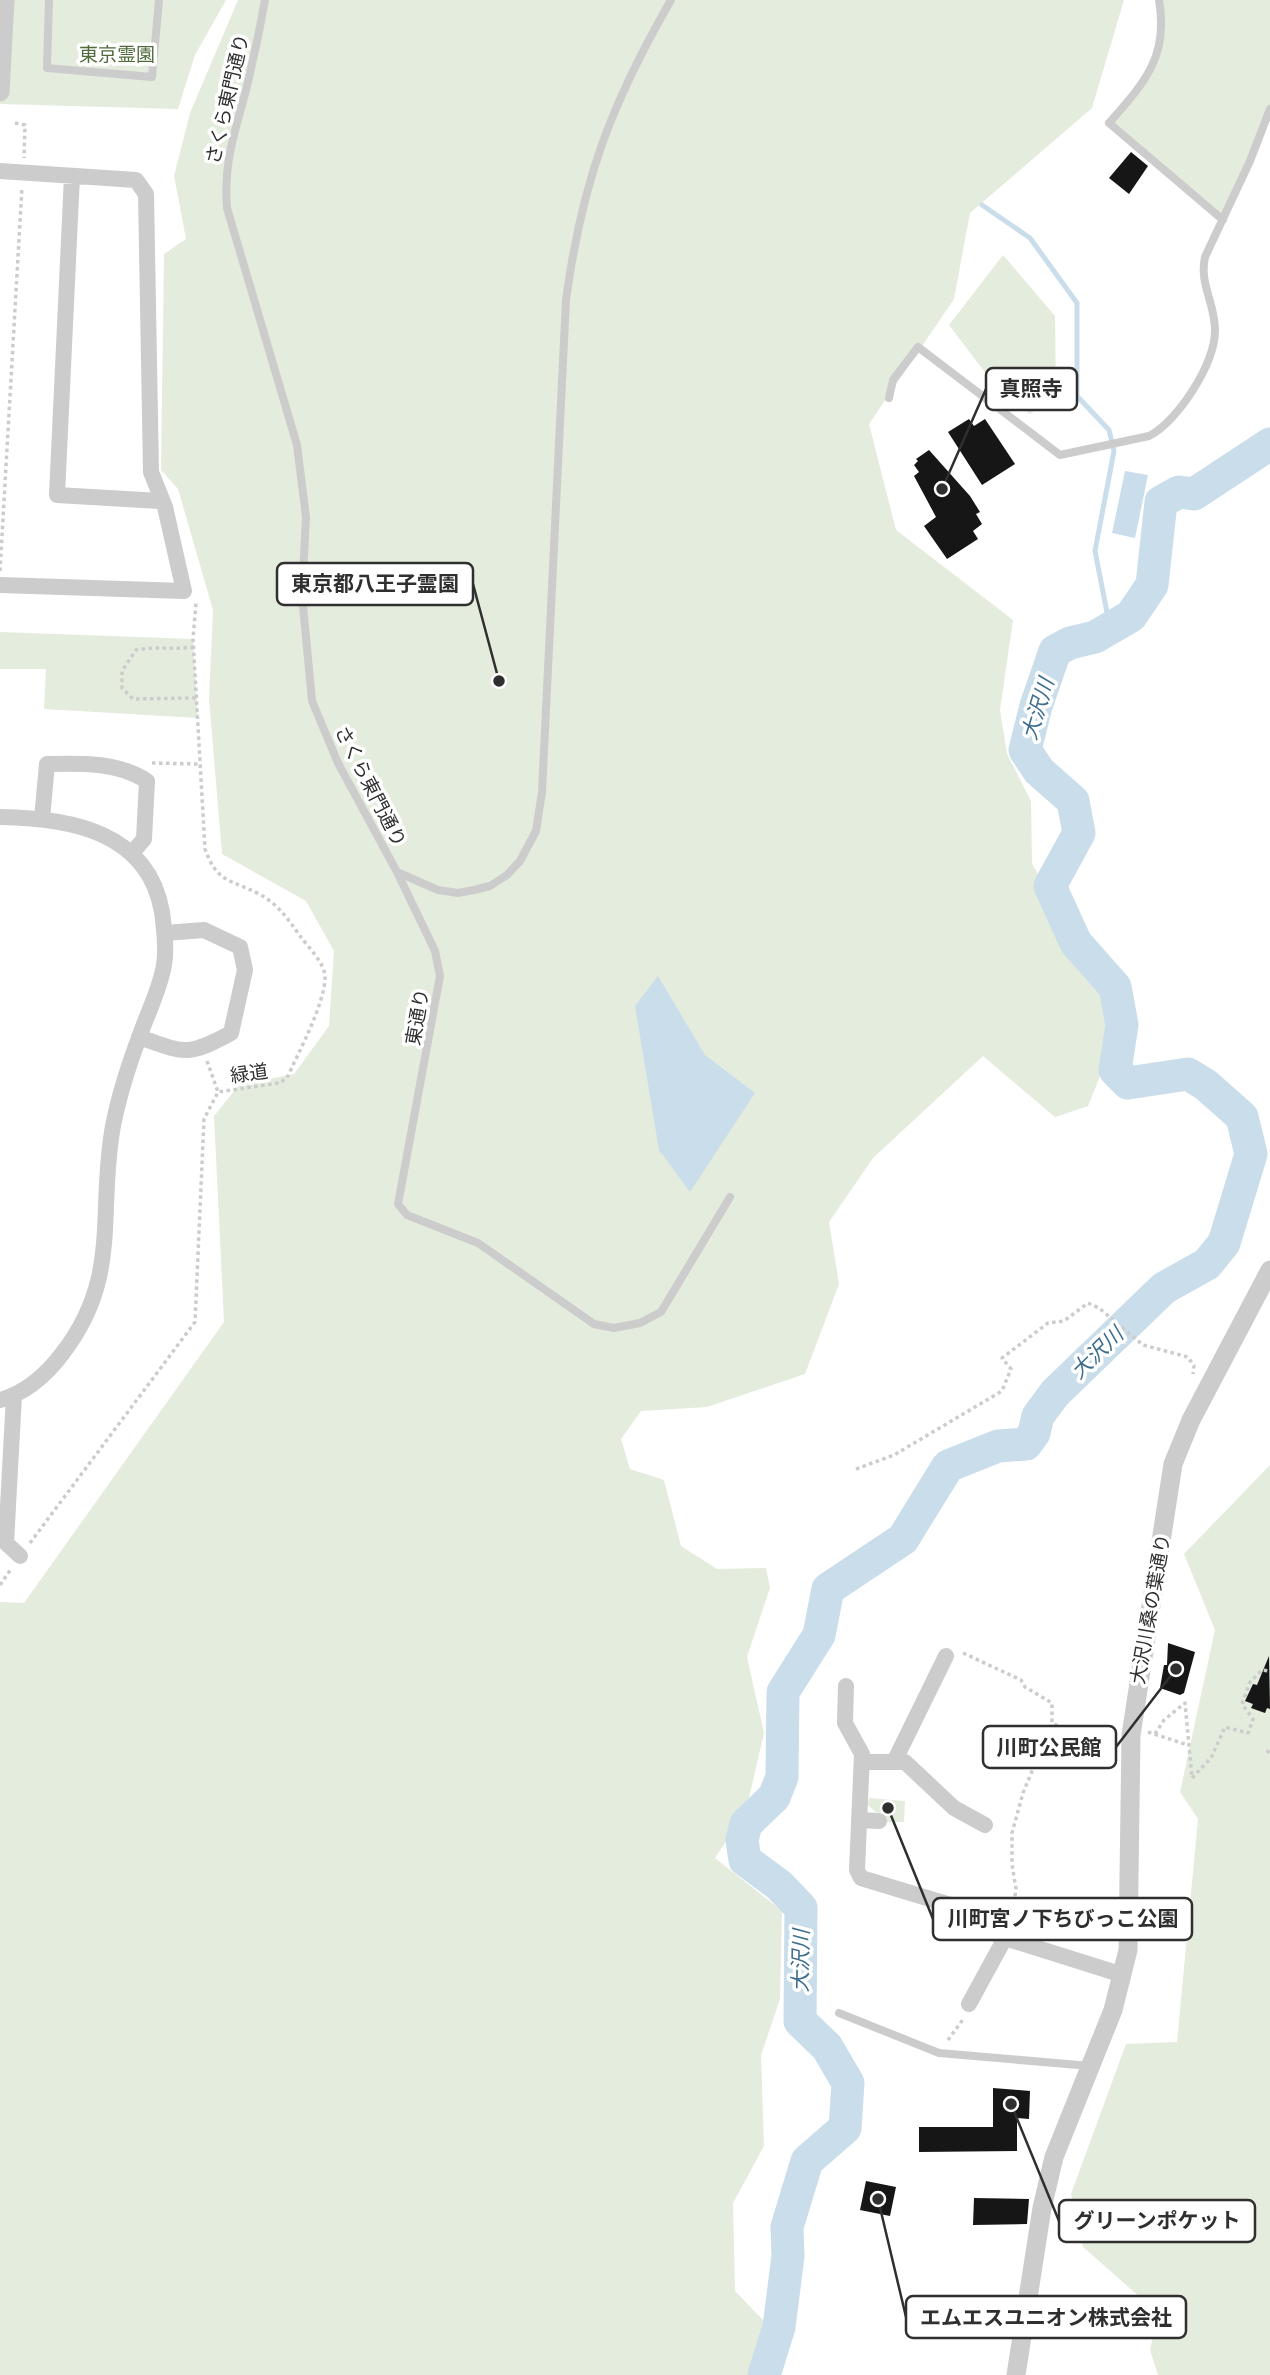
<svg xmlns="http://www.w3.org/2000/svg" width="1270" height="2375" font-family="'DM Sans','Noto Sans JP',sans-serif">
	<style>
		.green { fill: #e4ecdd }
		.water { fill: #c9ddeb }
		.lines { fill: none; stroke-linecap: round; stroke-linejoin: round }
		.stream { stroke: #c9ddeb; stroke-width: 5 }
		.river { stroke: #c9ddeb; stroke-width: 33 }
		.building { fill: #161616 }
		.path { stroke: #ccc; stroke-width: 3.5; stroke-dasharray: 3.5 3.5; stroke-linecap: butt }
		.service { stroke: #ccc; stroke-width: 8 }
		.minor { stroke: #ccc; stroke-width: 16 }
		.tertiary { stroke: #ccc; stroke-width: 19 }
		.labels { text-anchor: middle; stroke-width: 7; stroke-linejoin: round; paint-order: stroke }
		.park-label { font-size: 19px; fill: #516a3d; stroke: #fff }
		.street-label { font-size: 19px; fill: #2f2f2f; stroke: #fff }
		.water-label { font-size: 21px; font-style: italic; fill: #3e6e8f; stroke: #fff }
		.leader { fill: none; stroke: #2f2f2f; stroke-width: 2.5 }
		.callout-dot { fill: #2f2f2f; stroke: #fff; stroke-width: 2.5 }
		.callout { fill: #fff; stroke: #2f2f2f; stroke-width: 2.5 }
		.callout-label { font-size: 21px; text-anchor: middle; font-weight: bold; fill: #2f2f2f }
	</style>
	<rect width="100%" height="100%" fill="#fff"/>
	<path class="green" d="M0,0H226L195,55L178,109L0,104Z
		M238,0H1124L1092,108L970,213L954,299L869,424L896,530L1013,620L1000,710L1007,754L1031,801L1032,864L1114,1003L1105,1064L1088,1106L1055,1117L983,1056L873,1158L829,1222L839,1284L805,1374L707,1407L641,1411L621,1439L630,1469L664,1480L681,1546L717,1569L766,1568L770,1588L747,1657L764,1733L746,1811L715,1858L782,1911L780,1999L761,2055L764,2146L733,2203L735,2291L767,2324L748,2375H0V1602L24,1603L224,1322L214,1116L239,1085L294,1074L329,1026L334,951L306,901L222,854L209,699L213,610L178,489L161,470L164,254L186,239L174,176L190,113Z
		M1159,0H1270V109L1223,220L1109,123C1144,83 1169,57 1159,0Z
		M1003,255L1055,316L1056,394L1030,414L999,391L949,325Z
		M0,632L193,639L198,718L44,709L46,669H0Z
		M1270,1465V2375H1158L1150,2350L1158,2313L1083,2247L1071,2194L1126,2044L1177,2042L1198,1819L1180,1792L1215,1630L1184,1554Z
		M869,1798L905,1801L904,1822H883L882,1813L876,1812L868,1805Z"/>
	<path class="water" d="M1125,471L1148,475L1135,538L1112,533Z
		M658,976L705,1055L755,1093L690,1192L659,1150L635,1006Z"/>
	<g class="lines">
		<path class="stream" d="M982,205L1030,238L1077,303V396L1109,430L1114,451L1095,551L1110,628"/>
		<path class="river" d="M764,2375L779,2327L788,2256L787,2227L807,2161L845,2128L848,2083L827,2047L800,2021L801,1908L779,1885L745,1860L742,1840L746,1824L774,1797L782,1777L783,1692L819,1635L828,1589L903,1539L948,1466L998,1446L1026,1444L1034,1433L1038,1416L1055,1393L1164,1288L1207,1264L1224,1243L1251,1154L1242,1117L1206,1085L1188,1074L1128,1083L1115,1070L1122,1025L1115,987L1076,943L1050,886L1079,833L1073,801L1039,771L1025,750L1036,706L1055,651L1070,643L1095,637L1131,616L1152,585L1161,502L1179,492L1194,494L1270,444"/>
	</g>
	<path class="building" d="M1131,152L1148,166L1129,194L1109,178Z
		M969,419L974,426L985,419L1015,464L982,485L948,432Z
		M929,450L970,496L980,512L976,514L982,524L973,531L978,539L947,559L924,526L936,517L914,476L919,472L914,465L918,461L916,459Z
		M1168,1643L1195,1652L1184,1693L1180,1695L1160,1688L1164,1665H1167Z
		M1269,1656L1270,1709L1267,1708L1265,1713L1251,1708L1253,1704L1245,1701L1253,1684L1257,1685Z
		M993,2088L1030,2091L1029,2119L1017,2118V2151L919,2152V2127H993Z
		M866,2181L896,2187L890,2216L860,2210Z
		M974,2198L1029,2199L1027,2224L973,2225Z"/>
	<g class="lines">
		<path class="path" d="M15,123L25,125L24,158
			M0,571L22,187
			M194,647C174,650 155,646 136,650L122,671V688L133,699L196,698
			M152,763L199,764
			M207,1061L218,1092
			M856,1469L894,1455L1002,1391L1011,1369L1002,1358L1048,1323L1064,1321L1088,1303L1099,1308L1143,1345L1188,1357L1194,1366L1193,1374
			M30,1543L195,1322L204,1119L218,1092L279,1083L287,1078C298,1053 325,1004 325,977C325,963 308,947 300,936C288,919 278,904 259,894C230,879 217,883 205,849L193,639L196,603
			M0,1585L11,1569
			M963,1653L1021,1680L1025,1687L1052,1703V1723L1113,1753
			M1148,1732L1188,1745
			M1155,1734L1164,1720L1185,1703L1192,1778L1211,1758L1225,1727L1248,1733L1253,1719L1242,1704L1250,1682L1262,1670L1270,1671
			M1267,1753L1270,1748
			M1011,1924L1016,1889L1012,1864V1833L1023,1793L1052,1723
			M948,2040L964,2018"/>
		<path class="service" d="M49,0L47,68L152,77L159,0
			M265,0C260,28 254,57 247,86C236,130 223,161 227,208L297,445L306,517L302,595L312,701L338,763L397,872L438,890L458,893L474,890L490,886L507,875L520,861L536,831L542,792L566,300C582,181 611,104 671,0
			M1159,0C1169,57 1144,83 1109,123L1223,220
			M889,398L893,380L918,347L1060,455L1149,436C1178,421 1215,364 1215,330C1215,303 1199,284 1205,257L1250,161L1270,109
			M397,872L435,951L440,976L398,1204L407,1215L478,1243L594,1324L614,1328L640,1323L661,1312L730,1197
			M839,2013L939,2053L1090,2066"/>
		<path class="minor" d="M0,171L136,180L146,194L151,472L165,507L184,591L0,585
			M72,176L57,495L160,501
			M0,817C69,818 148,831 162,912C164,929 167,947 164,965C160,989 148,1012 140,1035C129,1064 119,1095 113,1126C97,1213 122,1277 62,1354C46,1375 26,1393 0,1400
			M42,819L47,764C80,763 119,762 147,781L144,839L132,853
			M139,1037C185,1053 187,1057 231,1033L245,970L240,947L204,930L165,933
			M14,1396L6,1543L20,1556
			M846,1686L845,1723L862,1754L857,1870L861,1878L957,1907L989,1931L1005,1938L1123,1975
			M895,1760L946,1656
			M862,1762H905L954,1808L985,1825
			M859,1820L879,1821
			M969,2004L1005,1938"/>
		<path class="tertiary" d="M0,92L5,0
			M1016,2375L1042,2208L1054,2157L1113,2010L1128,1950L1131,1735L1173,1464L1191,1420L1270,1270"/>
	</g>
	<g class="labels">
		<g class="park-label">
			<text x="117" y="61">東京霊園</text>
		</g>
		<g class="street-label">
			<text transform="translate(227 99) rotate(-77)" y="7">さくら東門通り</text>
			<text transform="translate(371 786) rotate(63)" y="7">さくら東門通り</text>
			<text transform="translate(417 1017) rotate(-80)" y="7">東通り</text>
			<text transform="translate(249 1073) rotate(-8)" y="7">緑道</text>
			<text transform="translate(1150 1609) rotate(-80)" y="7">大沢川桑の葉通り</text>
		</g>
		<g class="water-label">
			<text transform="translate(1038 709) rotate(-73)" y="7">大沢川</text>
			<text transform="translate(1097 1353) rotate(-44)" y="7">大沢川</text>
			<text transform="translate(801 1961) rotate(-89)" y="7">大沢川</text>
		</g>
	</g>
	<path class="leader" d="M942 489L986 389M499 681L473 584M1176 1669L1116 1747M888 1808L933 1919M1011 2104L1059 2221M878 2199L906 2317"/>
	<g class="callout-dot">
		<circle cx="942" cy="489" r="7"/>
		<circle cx="499" cy="681" r="7"/>
		<circle cx="1176" cy="1669" r="7"/>
		<circle cx="888" cy="1808" r="7"/>
		<circle cx="1011" cy="2104" r="7"/>
		<circle cx="878" cy="2199" r="7"/>
	</g>
	<g class="callout">
		<rect x="986" y="368" width="91" height="42" rx="7"/>
		<rect x="277" y="563" width="196" height="42" rx="7"/>
		<rect x="983" y="1726" width="133" height="42" rx="7"/>
		<rect x="933" y="1898" width="259" height="42" rx="7"/>
		<rect x="1059" y="2200" width="196" height="42" rx="7"/>
		<rect x="906" y="2296" width="280" height="42" rx="7"/>
	</g>
	<g class="callout-label">
		<text x="1031" y="396">真照寺</text>
		<text x="375" y="591">東京都八王子霊園</text>
		<text x="1049" y="1755">川町公民館</text>
		<text x="1063" y="1926">川町宮ノ下ちびっこ公園</text>
		<text x="1157" y="2228">グリーンポケット</text>
		<text x="1046" y="2325">エムエスユニオン株式会社</text>
	</g>
</svg>
